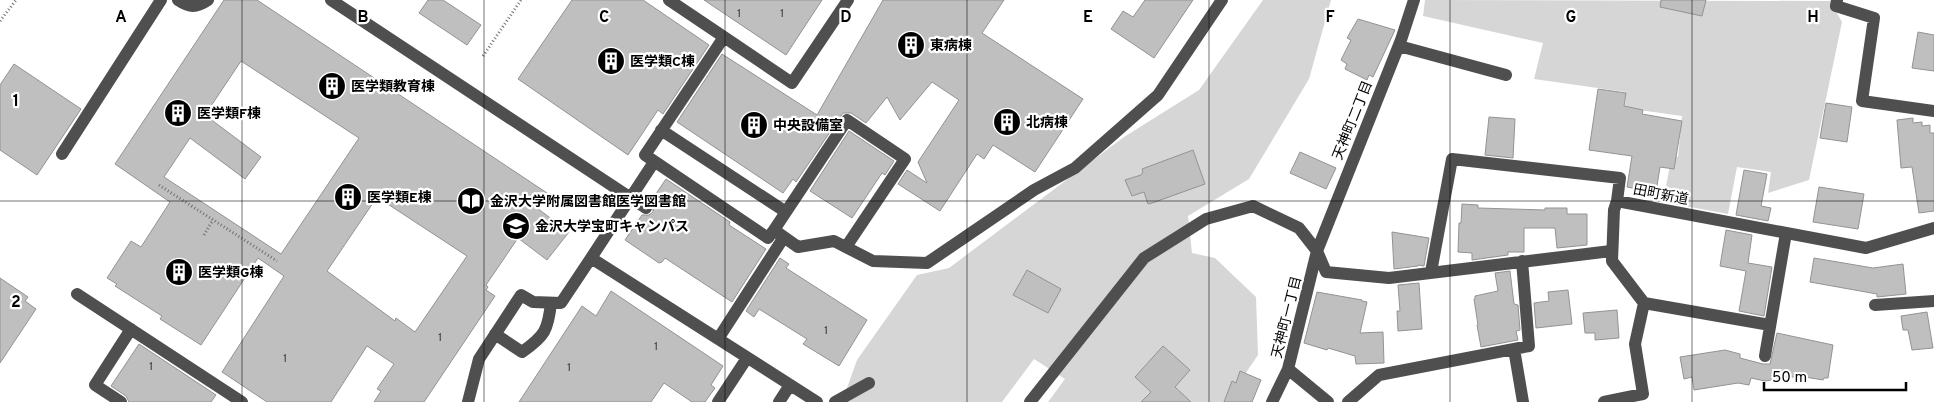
<svg xmlns="http://www.w3.org/2000/svg" width="1934" height="402" font-family="Overpass,'Noto Sans JP',sans-serif">
	<style>
		.green { fill: #d6d6d6 }
		.building { fill: #bfbfbf; stroke: #939393; fill-rule: evenodd }
		.lines { fill: none; stroke-linecap: round; stroke-linejoin: round }
		.path { stroke: #717171; stroke-width: 3; stroke-dasharray: 1 2.5; stroke-linecap: butt }
		.minor { stroke: #4f4f4f; stroke-width: 12 }
		.grid { fill: none; stroke: #000; stroke-width: 1; stroke-opacity: 0.55 }
		.labels { text-anchor: middle; stroke-width: 4.5; stroke-linejoin: round; paint-order: stroke }
		.number-label { font-size: 11px; fill: #303030 }
		.poi-label { font-size: 14px; font-weight: bold; fill: #000; stroke: #fff; text-anchor: start }
		.street-label { font-size: 14px; fill: #000; stroke: #fff }
		.grid-label { font-size: 16px; text-anchor: middle; font-weight: bold; fill: #000; stroke: #fff; stroke-width: 4.5; stroke-linejoin: round; paint-order: stroke }
	</style>
	<rect width="100%" height="100%" fill="#fff"/>
	<path class="green" d="M1263,0H1331L1309,79L1249,179L1188,216L1192,253L1215,258L1256,297L1258,355L1226,402H1048L1065,379L1034,359L1002,402H842L857,360L917,275L949,268L1124,137L1199,90Z
		M1425,0L1830,1L1842,22L1809,180L1768,193L1771,172L1737,167L1728,214L1663,202L1672,155L1678,157L1682,116L1625,108L1626,92L1534,79L1543,43L1423,16Z"/>
	<path class="building" d="M224,0H257L547,193L537,208L569,232L547,260L518,238L486,285L488,287L486,290L495,296L424,402H374L381,391L377,389L394,364L367,346L331,402H267L222,372L284,276L258,258L201,345L160,319L162,316L115,286L117,284L107,278L131,241L141,247L170,202L115,164ZM241,61L359,138L281,254L164,177L190,138L245,179L261,157L205,115ZM377,197L467,256L415,332L396,318L395,321L327,271Z
		M428,0H443L481,25L467,45L419,13Z
		M572,0H643L709,45L663,114L658,110L628,155L518,79Z
		M704,0H822L786,55Z
		M883,0H1004L982,33L1083,99L1035,172L993,145L984,159L977,154L940,211L898,184L907,170L927,183L918,162L959,100L932,82L900,120L887,97L866,123L851,113H843L796,182L793,179L783,193L677,122L722,54L817,115Z
		M1145,0H1193L1154,58L1111,29L1123,11L1133,17Z
		M1661,0H1706L1702,16L1660,7Z
		M1358,19L1395,30L1373,77L1369,75L1367,80L1345,69L1347,64L1341,60L1351,40L1347,38Z
		M1918,32L1934,35V71L1912,68Z
		M14,64L81,109L37,175L0,150V85Z
		M1598,89L1626,93L1624,106L1643,110L1642,114L1682,121L1674,169L1660,167L1655,198L1636,195L1637,189L1627,187L1632,156L1589,150Z
		M1826,103L1852,107L1847,142L1820,138Z
		M1489,117L1515,119L1513,158L1485,155Z
		M1913,118V123L1922,122V126L1930,125V133H1934V211L1919,213L1912,167L1901,168L1897,120Z
		M849,131L894,161L885,175L882,173L852,218L810,191Z
		M1193,150L1205,184L1152,203L1148,204L1144,192L1132,196L1125,180L1141,175L1143,172L1142,169Z
		M1300,152L1336,168L1326,189L1290,173Z
		M1744,170L1767,174L1761,206L1771,208L1768,221L1736,215Z
		M666,179L730,222L729,225L766,249L732,302L665,258L662,262L659,263L625,240L642,215H649L653,212V205L651,201Z
		M1819,187L1864,194L1858,229L1813,222Z
		M1462,204L1478,205V208L1545,210V208H1567V214H1587V245L1557,248L1555,228H1524V252H1508V255L1472,260V253L1458,252L1459,223H1461Z
		M1726,230L1752,235L1748,263L1772,267L1764,316L1739,311L1746,271L1720,266Z
		M1392,232L1429,238L1424,266L1418,265V266L1394,269Z
		M780,258L789,264L786,268L867,320L839,366L803,344L807,339L759,309L754,317L746,311Z
		M1814,258L1873,268L1903,264L1906,294L1877,297V294L1810,282Z
		M1027,270L1061,289L1048,313L1013,295Z
		M1510,271L1514,304L1518,305L1520,330L1516,331L1518,340L1481,347L1477,325H1478L1474,299H1475V296L1498,291L1495,273Z
		M0,278L28,297L25,301L36,309L0,363Z
		M1419,283L1422,329L1398,331L1397,311H1400L1398,285Z
		M1568,290L1572,324L1536,328L1534,303L1549,301L1548,292Z
		M611,291L723,366L711,385L715,388L705,402H692L664,383L651,402H519L582,306L596,316Z
		M1317,292L1362,300V301L1367,302L1360,333L1383,332L1384,363L1356,364L1355,356L1328,348L1327,350L1304,343Z
		M1617,310L1619,338L1595,340V333H1585L1583,313Z
		M1927,312L1933,348L1912,350L1908,330H1903L1901,316Z
		M1777,333L1833,345L1828,378H1824L1823,380L1799,376L1765,381L1751,378L1749,385L1738,383L1694,390L1692,377L1684,379L1680,357L1725,350L1740,354V358L1763,364H1770Z
		M139,344L216,395L211,402H129L126,396L111,386Z
		M1163,346L1190,370L1175,387L1191,402H1141L1151,392L1135,377Z
		M1240,371L1261,380L1252,402H1224L1232,381L1236,383Z"/>
	<g class="lines">
		<path class="path" d="M0,21L16,0
			M483,56L521,0
			M159,185L277,261
			M204,235L213,220"/>
		<path class="minor" d="M178,0C190,8 196,8 208,0
			M331,0L646,208
			M669,0L724,37
			M848,0L792,83L724,37L645,155L768,238L774,230L798,247L834,241L873,261L927,263L1034,190L1075,168L1158,95L1222,0
			M1837,0L1836,6L1874,18L1862,101L1934,111
			M1399,46L1506,75
			M661,130L786,212
			M62,154L161,0
			M654,162L591,258L817,402
			M774,230L847,120L905,159L846,247
			M1431,272L1452,159L1620,178L1617,201
			M77,294L242,402
			M1875,305L1934,301
			M1770,325L1644,303L1612,261L1614,210L1617,201L1866,248L1934,228
			M495,334L522,352C545,336 548,330 551,303
			M718,339L784,237
			M1514,349L1523,402
			M1765,356L1786,233
			M1288,369L1328,402
			M121,402L95,385L131,329
			M468,402L479,359L521,295L533,302L561,303L591,258
			M718,402L747,358
			M779,402L790,385
			M835,402L869,383
			M1030,402L1144,258L1206,219L1253,206L1299,228L1317,251L1326,272L1389,278L1611,251
			M1272,402L1288,369L1317,251L1401,40L1414,0
			M1348,402L1379,375L1529,346L1522,261
			M1604,402L1643,394L1635,344L1644,303"/>
	</g>
	<path class="grid" d="M242,0V402M484,0V402M725,0V402M967,0V402M1209,0V402M1450,0V402M1692,0V402M0,201H1934"/>
	<defs>
		<g id="building-disc" transform="scale(1.4375)"><circle r="9.5" fill="#000" stroke="#fff"/><path d="M-4-6H4V6H1V3H-1V6H-4ZM-2.5-4.3h1.7v1.8h-1.7ZM.8-4.3h1.7v1.8H.8ZM-2.5-1h1.7V.8h-1.7ZM.8-1h1.7V.8H.8Z" fill="#fff"/></g>
		<g id="library-disc" transform="scale(1.4375)"><circle r="9.5" fill="#000" stroke="#fff"/><path d="M-6-4Q-3-5.5-.7-3.5V5Q-3 3-6 4ZM6-4Q3-5.5 .7-3.5V5Q3 3 6 4Z" fill="#fff"/></g>
		<g id="university-disc" transform="scale(1.4375)"><circle r="9.5" fill="#000" stroke="#fff"/><path d="M0-5L7-2L0 1L-7-2ZM-4 1L0 2.5L4 1V4Q0 6-4 4Z" fill="#fff"/></g>
	</defs>
	<g fill-rule="evenodd">
		<use href="#building-disc" x="911" y="45"/>
		<use href="#building-disc" x="611" y="61"/>
		<use href="#building-disc" x="332" y="86"/>
		<use href="#building-disc" x="178" y="113"/>
		<use href="#building-disc" x="1007" y="122"/>
		<use href="#building-disc" x="754" y="125"/>
		<use href="#building-disc" x="348" y="197"/>
		<use href="#library-disc" x="471" y="201"/>
		<use href="#university-disc" x="516" y="226"/>
		<use href="#building-disc" x="179" y="272"/>
	</g>
	<g class="labels">
		<g class="number-label">
			<text x="739" y="17">1</text>
			<text x="782" y="17">1</text>
			<text x="826" y="334">1</text>
			<text x="440" y="341">1</text>
			<text x="656" y="350">1</text>
			<text x="285" y="362">1</text>
			<text x="151" y="370">1</text>
			<text x="569" y="371">1</text>
		</g>
		<g class="poi-label">
			<text x="930" y="50">東病棟</text>
			<text x="630" y="66">医学類C棟</text>
			<text x="351" y="91">医学類教育棟</text>
			<text x="197" y="118">医学類F棟</text>
			<text x="1026" y="127">北病棟</text>
			<text x="773" y="130">中央設備室</text>
			<text x="367" y="202">医学類E棟</text>
			<text x="490" y="206">金沢大学附属図書館医学図書館</text>
			<text x="535" y="231">金沢大学宝町キャンパス</text>
			<text x="198" y="277">医学類G棟</text>
		</g>
		<g class="street-label">
			<text transform="translate(1352 120) rotate(-68)" y="5">天神町二丁目</text>
			<text transform="translate(1661 194) rotate(11)" y="5">田町新道</text>
			<text transform="translate(1286 317) rotate(-76)" y="5">天神町一丁目</text>
		</g>
	</g>
	<g class="grid-label">
		<text x="121" y="22">A</text>
		<text x="363" y="22">B</text>
		<text x="604" y="22">C</text>
		<text x="846" y="22">D</text>
		<text x="1088" y="22">E</text>
		<text x="1330" y="22">F</text>
		<text x="1571" y="22">G</text>
		<text x="1813" y="22">H</text>
		<text x="16" y="106">1</text>
		<text x="16" y="307">2</text>
	</g>
	<path d="M1764 382v8h142v-8" fill="none" stroke="#000000" stroke-width="2.5"/>
	<text x="1772" y="382" font-size="15" fill="#000000" stroke="#ffffff" stroke-width="4" paint-order="stroke">50 m</text>
</svg>
